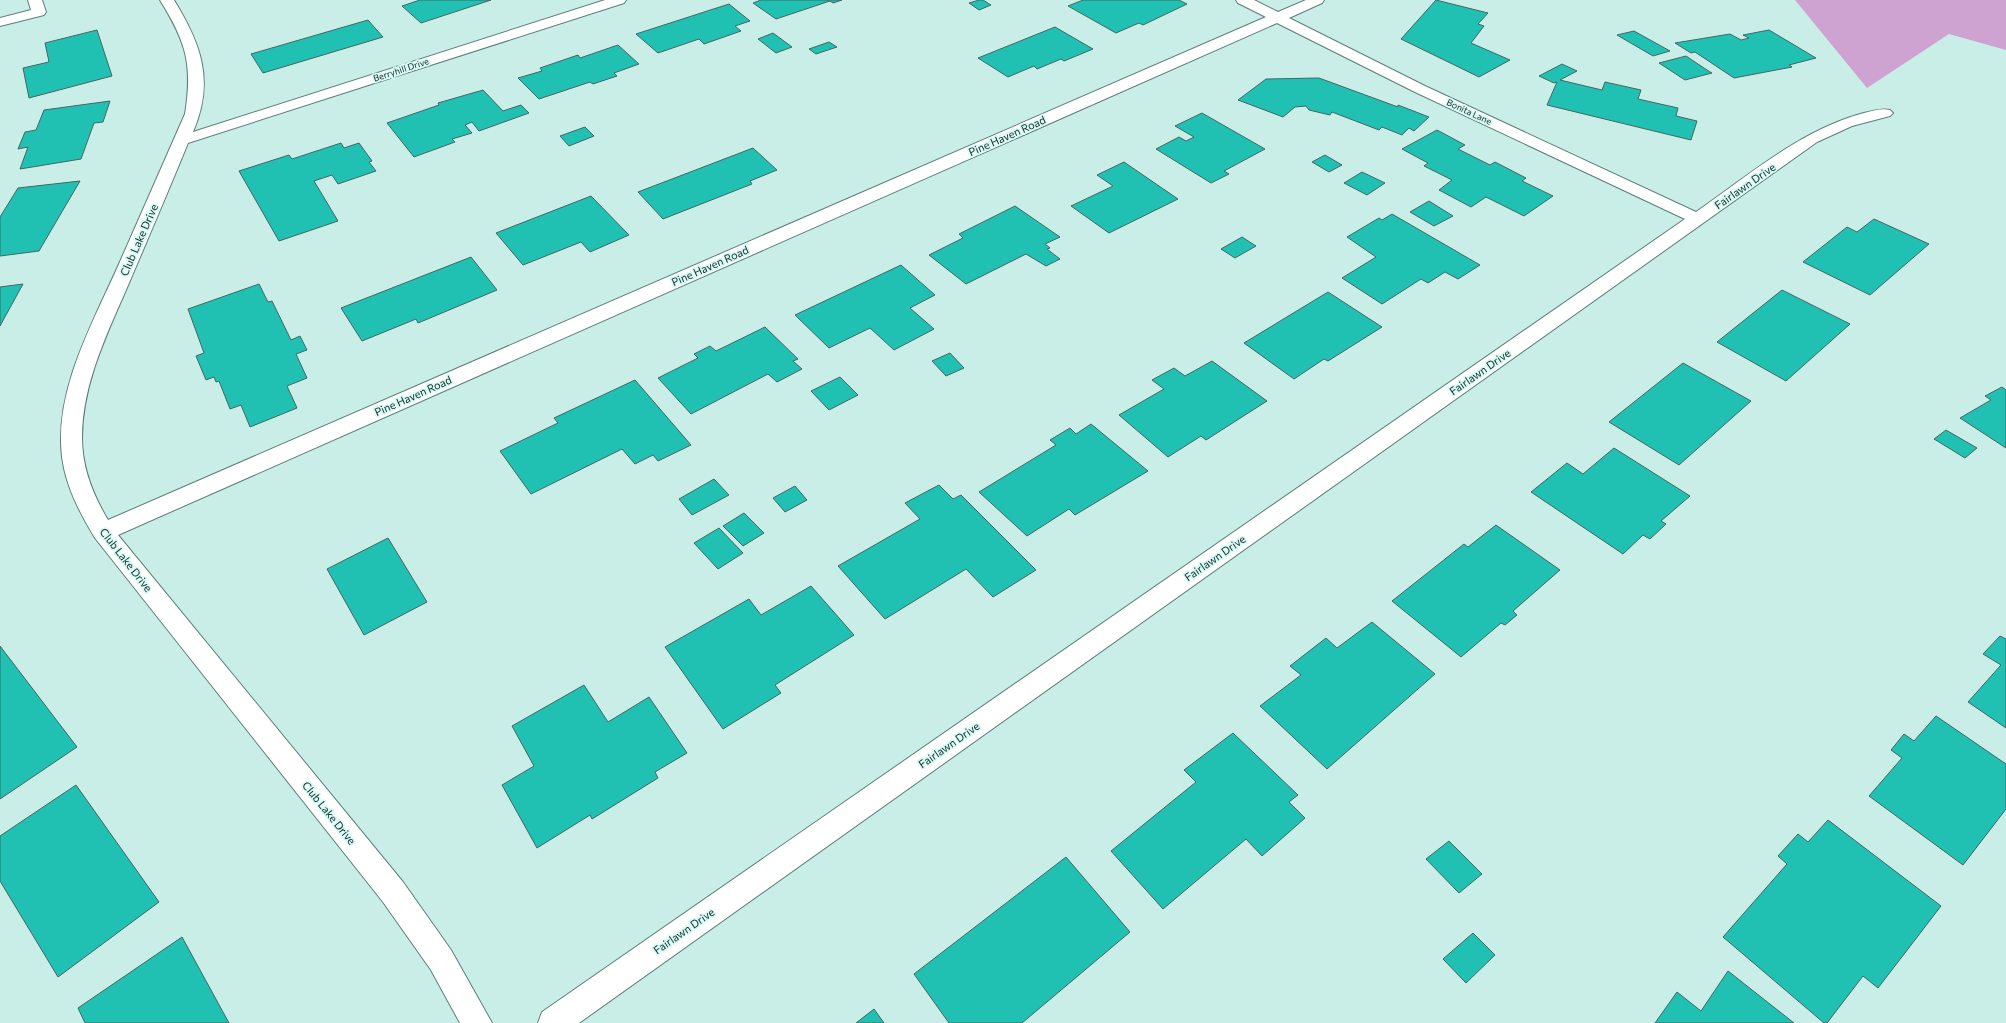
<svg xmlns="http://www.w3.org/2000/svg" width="2006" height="1023" font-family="Commissioner,sans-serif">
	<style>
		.green { fill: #cea2d1 }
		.building { fill: #20c1b3; stroke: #456662 }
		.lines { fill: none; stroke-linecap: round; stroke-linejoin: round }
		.minor-casing { stroke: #5c7e79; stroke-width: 2 }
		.minor { fill: #fff; fill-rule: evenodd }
		.labels { text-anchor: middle; stroke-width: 3.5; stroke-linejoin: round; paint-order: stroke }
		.far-street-label { font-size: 9px; fill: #1c2b29; stroke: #d6fbf6 }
		.street-label { font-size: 11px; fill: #1c2b29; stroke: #d6fbf6 }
	</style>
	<rect width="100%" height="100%" fill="#c9eee8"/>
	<path class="green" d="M1795,0H2006V50L1949,34L1867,88Z"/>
	<path class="building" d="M420,0H491L421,23L402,6Z
		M761,0H842L833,3L830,1L776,19L753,3Z
		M979,0H983L991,5L979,10L969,3Z
		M1083,0H1179L1187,4L1143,25L1139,23L1116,33L1068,6Z
		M1436,0L1488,13L1478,24L1484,26L1471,43L1510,60L1479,77L1401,39Z
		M729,4L750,21L735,26L741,31L704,44L699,39L658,53L636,34Z
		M368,20L383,37L263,73L251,54Z
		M1055,27L1093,49L1064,61L1061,59L1037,69L1034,66L1008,77L978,58Z
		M97,30L112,76L29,98L23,68L49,62L45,43Z
		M1769,30L1816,58L1789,65L1792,67L1734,78L1695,52L1691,53L1675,43L1730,34L1741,40L1749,38L1743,35Z
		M1634,31L1670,51L1653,56L1617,35Z
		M773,33L792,47L776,53L758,39Z
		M829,42L837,47L816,54L809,49Z
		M618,45L639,64L614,73L617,76L593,84L590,82L539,99L518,78L542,71L540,68L578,55L580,58Z
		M1686,56L1710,72L1712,73L1685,80L1659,63Z
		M1562,64L1577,71L1560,80L1602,90L1605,82L1641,90L1638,99L1678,108L1676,116L1697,121L1691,140L1547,105L1557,82L1554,83L1539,76Z
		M1319,78L1398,107V105L1429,117L1414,131L1409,128L1402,135L1382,127L1379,130L1332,112L1330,115L1309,110L1306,106L1295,107L1283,117L1238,100L1266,79Z
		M483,90L503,111L521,105L529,113L479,131L472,122L465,125L472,133L452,139L455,142L414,157L387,123L439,105L438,103Z
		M110,101L103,122L94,123L81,159L20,169L28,147L18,149L25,132L36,130L44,110Z
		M1202,113L1265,149L1224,171L1229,174L1211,183L1156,149L1179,137L1186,141L1194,137L1175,126Z
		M585,127L594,136L569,146L560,136Z
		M1437,130L1465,145L1458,149L1490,165L1495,162L1526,178L1522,181L1553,196L1524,216L1486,197L1471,207L1439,190L1452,180L1424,166L1428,163L1402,149Z
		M341,143L344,148L359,143L372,161L369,162L376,171L338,184L332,175L314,181L338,221L279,241L239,171L289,155L292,159Z
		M753,148L777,170L750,181L752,184L663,219L638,192Z
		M1325,155L1342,165L1329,172L1312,162Z
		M1124,162L1178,199L1109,233L1071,206L1113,186L1097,175Z
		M1362,172L1385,183L1367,195L1344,183Z
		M80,181L39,251L0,256V217L18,188Z
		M591,196L629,235L590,252L581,242L523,265L496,233Z
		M1429,201L1453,216L1434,226L1410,212Z
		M1015,206L1060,237L1045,244L1050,248L1047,249L1060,259L1046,266L1026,254L966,284L929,255L963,238L959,234Z
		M1392,214L1480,265L1458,279L1445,272L1428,283L1421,279L1382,304L1342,278L1376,257L1347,237L1379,218L1382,220Z
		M1874,219L1929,244L1870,295L1803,262L1847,227L1857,232Z
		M1242,237L1256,246L1235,258L1221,249Z
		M471,257L497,290L418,323L416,319L362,341L341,308Z
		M901,265L935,295L910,308L934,329L894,350L870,328L829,348L795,315Z
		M23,284L0,326V287Z
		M259,284L268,302L272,301L291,340L300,336L307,350L296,354L307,378L287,386L297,408L250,427L241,405L230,409L219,381L216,382L214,377L206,380L196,356L204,353L188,309Z
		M1782,290L1850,324L1786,381L1717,342Z
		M1328,292L1382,327L1328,361L1324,359L1294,379L1244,343Z
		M765,327L798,359L793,361L802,369L777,382L768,374L691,414L658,378L698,358L694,354L710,346L716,351Z
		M950,353L964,368L946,376L932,361Z
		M1212,361L1267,401L1206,440L1201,436L1168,457L1119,415L1164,389L1152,380L1174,368L1185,376Z
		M1683,363L1751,401L1679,465L1609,422Z
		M840,377L858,395L829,410L811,391Z
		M635,380L691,445L658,461L653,455L635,464L622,449L531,494L500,451L558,423L554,418Z
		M2002,387L2006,390V448L1960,418L1991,400L1985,396Z
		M1091,424L1148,471L1075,515L1069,509L1027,536L979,492L1056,445L1050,440L1070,428L1076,434Z
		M1946,430L1977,448L1965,458L1934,439Z
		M1614,448L1690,496L1661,521L1666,524L1650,539L1643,535L1623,554L1531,492L1567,463L1583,474Z
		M714,479L729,495L692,515L679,499Z
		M939,485L953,499L961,495L1036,570L993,597L966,569L885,619L838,566L920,519L905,503Z
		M795,486L807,500L785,512L773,498Z
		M744,513L764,533L743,546L723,526Z
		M1496,525L1560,570L1513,611L1517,615L1505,625L1501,623L1461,657L1392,601L1464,544L1468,547Z
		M719,528L743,553L718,569L694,543Z
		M388,538L427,602L364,635L327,569Z
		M811,586L854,635L775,685L781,693L723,729L665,647L749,599L761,615Z
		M1372,622L1435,674L1327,769L1260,706L1301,675L1290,666L1326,638L1337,648Z
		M2000,636L2006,639V728L1968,702L2001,665L1983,654Z
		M0,646L77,747L0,799Z
		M584,685L608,722L649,697L687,753L655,772L658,778L592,819L590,815L537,848L502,785L534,766L512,726Z
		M1936,716L2006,764V809L1963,865L1869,796L1902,758L1891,750L1904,734L1914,741Z
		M1233,733L1298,795L1289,802L1305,818L1262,856L1246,839L1163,909L1111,851L1196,782L1184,770Z
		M76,785L159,902L58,977L0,881V836Z
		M1828,820L1941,906L1878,988L1863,976L1827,1023H1824L1723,937L1787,864L1778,856L1798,834L1808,842Z
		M1449,841L1482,874L1459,893L1426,859Z
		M1066,857L1130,932L1022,1023H949L914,974Z
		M1473,933L1495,955L1466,983L1443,959Z
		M182,937L229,1023H85L78,1008Z
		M1728,971L1794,1023H1655L1677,992L1701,1011Z
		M874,1009L884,1023H856Z"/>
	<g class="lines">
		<g class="minor-casing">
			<path id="minor" d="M28,0H42L46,12L44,15L0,26V18L31,10Z
				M160,0H174C201,44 215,81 193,132L605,0H626L624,3L188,143C169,190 149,236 129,283C108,332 82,383 82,438C82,468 93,495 108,520L1266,17L1238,3L1236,0H1254L1278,12L1306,0H1324L1322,3L1289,18L1425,86L1696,212C1748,176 1802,129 1864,113C1872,111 1882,108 1890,110L1893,113L1890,116L1852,126L1817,142L579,1023H538L542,1012L1685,219L1415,92L1277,23L118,535L403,882L451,950L492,1023H460L431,970L383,902L95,538C80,513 66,487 62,457C54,390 93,323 119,264C141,214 163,164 185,114C193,64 186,42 160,0Z"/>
		</g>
		<use href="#minor" class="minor"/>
	</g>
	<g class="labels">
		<g class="far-street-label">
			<text transform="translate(401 70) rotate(-18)" y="3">Berryhill Drive</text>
			<text transform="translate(1469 112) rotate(25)" y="3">Bonita Lane</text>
		</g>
		<g class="street-label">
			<text transform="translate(1007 136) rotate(-24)" y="4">Pine Haven Road</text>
			<text transform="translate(1745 186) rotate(-35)" y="4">Fairlawn Drive</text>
			<text transform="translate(139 240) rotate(-66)" y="4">Club Lake Drive</text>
			<text transform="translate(710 266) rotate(-24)" y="4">Pine Haven Road</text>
			<text transform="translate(1480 372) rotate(-35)" y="4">Fairlawn Drive</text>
			<text transform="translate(413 396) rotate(-24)" y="4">Pine Haven Road</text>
			<text transform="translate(1215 558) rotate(-35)" y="4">Fairlawn Drive</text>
			<text transform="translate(126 560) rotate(52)" y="4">Club Lake Drive</text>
			<text transform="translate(949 745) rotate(-35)" y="4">Fairlawn Drive</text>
			<text transform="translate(329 813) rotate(51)" y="4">Club Lake Drive</text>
			<text transform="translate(684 931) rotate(-35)" y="4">Fairlawn Drive</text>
		</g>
	</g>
</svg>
